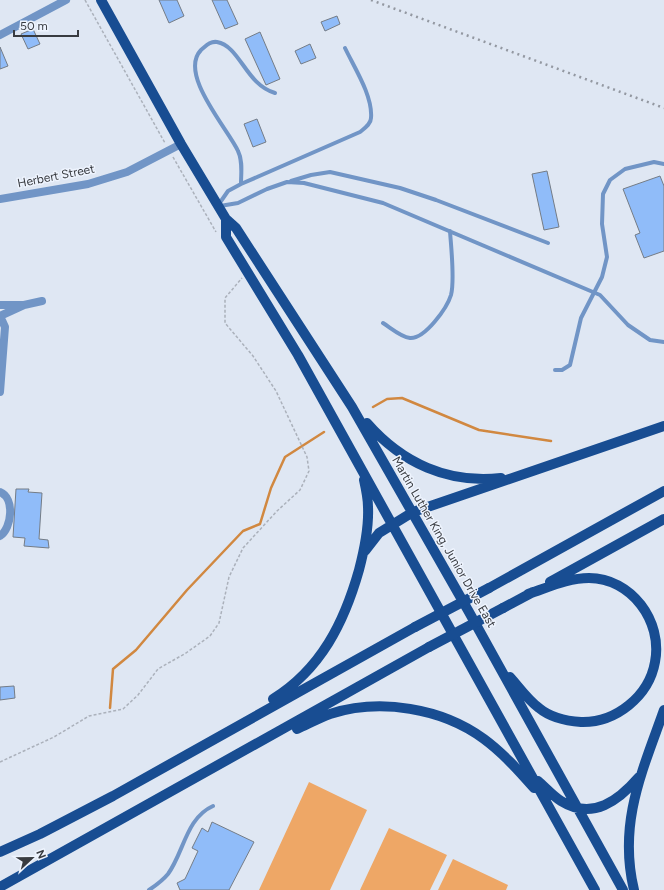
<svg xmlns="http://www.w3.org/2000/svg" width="664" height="890" font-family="Figtree,sans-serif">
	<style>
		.green { fill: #eea766 }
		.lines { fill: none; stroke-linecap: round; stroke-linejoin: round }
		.stream { stroke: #d18840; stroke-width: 2.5 }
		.building { fill: #90bcf9; stroke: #747c86 }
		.path { stroke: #abb1bb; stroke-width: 1.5; stroke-dasharray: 3 2; stroke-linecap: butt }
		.service { stroke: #7195c6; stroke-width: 4 }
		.minor { stroke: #7195c6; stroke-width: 8 }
		.primary { stroke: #184d92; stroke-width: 10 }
		.rail { stroke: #9398a1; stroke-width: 2.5; stroke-dasharray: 2 4; stroke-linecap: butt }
		.primary-bridge { stroke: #184d92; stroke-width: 10 }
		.labels { text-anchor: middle; stroke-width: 3; stroke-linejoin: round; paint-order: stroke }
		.street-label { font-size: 12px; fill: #383b40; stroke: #eef4fe }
	</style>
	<rect width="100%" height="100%" fill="#dfe7f3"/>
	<path class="green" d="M309,782L367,810L330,890H259Z
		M389,828L447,855L430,890H360Z
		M453,859L508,885L506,890H438Z"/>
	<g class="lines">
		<path class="stream" d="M373,407L387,399L402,398L479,430L551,441
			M110,708L113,669L136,650L187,590L243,531L260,524L271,488L285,457L324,432"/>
	</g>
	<path class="building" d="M159,0H177L184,16L169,23Z
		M212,0H227L238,24L225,29Z
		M337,16L340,24L325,31L321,22Z
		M33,29L40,44L28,49L21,34Z
		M260,32L280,79L266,85L245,39Z
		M310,44L316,58L301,64L295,51Z
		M0,47L8,66L0,69Z
		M257,119L266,142L253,147L244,124Z
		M547,171L559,227L544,230L532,174Z
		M660,176L664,186V251L644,258L635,235L640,233L623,189Z
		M16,489H29L28,492L42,493L39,539L48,540L49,548L24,546L25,538L13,537Z
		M14,686L15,698L0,700V687Z
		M212,822L254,842L229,890H180L177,883L185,879L198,851L192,848L202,828L208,832Z"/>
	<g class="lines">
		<path class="path" d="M85,0L165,143
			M173,157L216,232
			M0,762L54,737L89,716L123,709L138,695L158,669L186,653L210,636L219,623L229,577L243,548L277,511L300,490L309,471L307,457L276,391L253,356L225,323V298L242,278"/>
		<path class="service" d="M291,181L311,175L330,172L400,188L436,200L548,243
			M241,184C241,173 243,161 238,151C228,129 178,74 201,50C206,46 210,41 217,42C240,46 246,85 275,93
			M219,204L228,191L241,184L360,132C365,128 371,124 371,118C373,96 354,67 345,48
			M220,206L238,203L267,189L287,182L304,183L383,203L600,295L628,325L650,340L664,342
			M383,323C391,328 401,337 410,338C425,339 447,308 451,295C455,280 451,247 450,231
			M555,370H562L570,365L581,318L602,277L607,257L602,224L603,194L610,180L625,169L654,162L664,164
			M149,890C155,886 163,880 168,874C184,852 186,818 213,806"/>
		<path class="minor" d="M0,35L66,0
			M0,199L88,184L127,172L181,144
			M0,305H23
			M0,392L5,327L0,316L24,305L42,301
			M0,492C15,498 12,528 0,536"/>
		<path class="primary" d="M101,0L181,144L226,219L236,228L352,407L469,612L623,890
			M226,219V237L298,355L595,890
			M367,423C402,463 448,484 501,478
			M365,551L379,533L413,512L664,426
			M550,582L664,519
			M489,588L664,491
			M503,608L533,592
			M510,677C519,687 527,699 539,708C551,718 566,721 581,722C616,723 649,696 655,662C663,621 631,578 589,578C568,578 547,588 528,594
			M273,699C321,669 344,623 359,570C364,551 369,528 368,507C368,498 366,489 364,480
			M297,729C308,724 319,718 330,714C380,698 442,708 484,739C503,753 519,771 534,788
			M538,781C545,787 553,796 561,801C593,821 619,800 639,777
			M0,852L40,834L113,796L415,627
			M0,887L429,647
			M634,890C618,823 642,772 664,710"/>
		<path class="rail" d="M371,0L664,108"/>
		<path class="primary-bridge" d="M415,627L489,588
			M429,647L503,608"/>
	</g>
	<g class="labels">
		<g class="street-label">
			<text transform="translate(56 176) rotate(-11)" y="4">Herbert Street</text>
			<text transform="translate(444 542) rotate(60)" y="4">Martin Luther King, Junior Drive East</text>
		</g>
	</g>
	<g transform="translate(32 858) rotate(68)" stroke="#eef4fe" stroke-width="3" paint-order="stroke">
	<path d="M0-3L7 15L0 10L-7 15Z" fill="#383b40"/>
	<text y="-6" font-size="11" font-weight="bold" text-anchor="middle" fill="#383b40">N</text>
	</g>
	<path d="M14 30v6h64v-6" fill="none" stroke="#383b40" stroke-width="2"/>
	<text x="20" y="30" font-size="12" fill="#383b40" stroke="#eef4fe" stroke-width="3" paint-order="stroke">50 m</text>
</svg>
